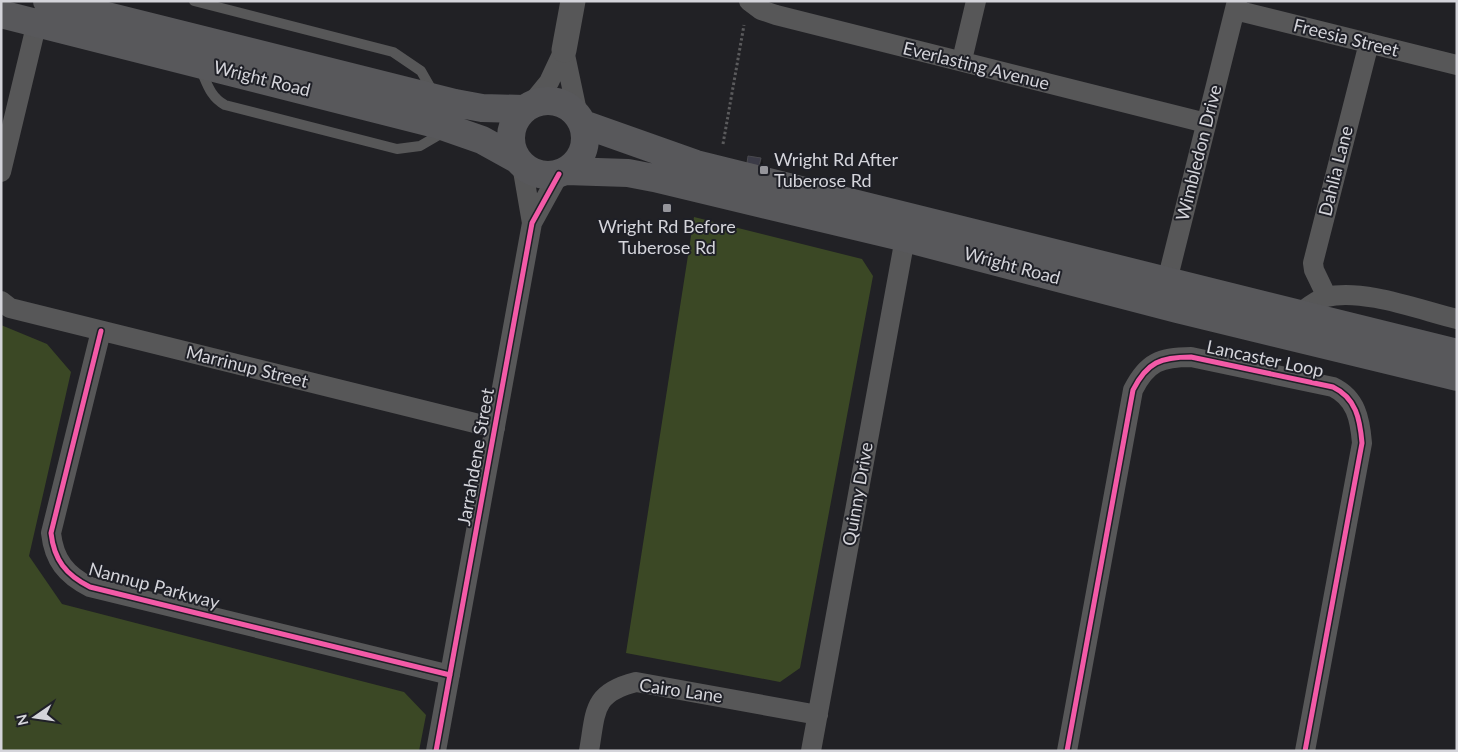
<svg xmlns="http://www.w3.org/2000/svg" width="1458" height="752" font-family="Lato,sans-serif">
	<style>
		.green { fill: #3b4825 }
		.building { fill: #3b3a46; stroke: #49494e; filter: url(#shadow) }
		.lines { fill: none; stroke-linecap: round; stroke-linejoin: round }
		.path { stroke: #5b5b5d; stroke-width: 3; stroke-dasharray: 2.5 2.5; stroke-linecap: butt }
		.service { stroke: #575758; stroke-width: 10 }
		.minor { stroke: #575758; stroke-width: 20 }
		.tertiary { stroke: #575758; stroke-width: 25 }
		.secondary { stroke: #58585b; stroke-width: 28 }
		.cycleway-casing { stroke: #1f2027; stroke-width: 8 }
		.cycleway { stroke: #f35aa7; stroke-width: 5 }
		.poi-dot { fill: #95959b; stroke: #1f2027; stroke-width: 2 }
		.labels { text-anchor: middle; stroke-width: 4; stroke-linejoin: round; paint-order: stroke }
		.street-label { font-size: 18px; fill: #d4d4da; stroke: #1f2027 }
		.poi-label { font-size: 18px; fill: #d4d4da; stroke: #1f2027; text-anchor: start }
	</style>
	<defs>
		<filter id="shadow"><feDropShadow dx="3" dy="5.5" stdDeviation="2.5" flood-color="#0009"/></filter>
	</defs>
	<rect width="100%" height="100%" fill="#212125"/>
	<path class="green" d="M694,217L862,259L873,276L800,668L780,682L626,653Z
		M1,325L47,344L71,372L29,556L62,604L404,692L426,715L419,751L1,750Z"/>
	<path class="building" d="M748,156L761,158L759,166L747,163Z"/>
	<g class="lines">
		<path class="path" d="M723,144L744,25"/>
		<path class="service" d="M194,1L393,52L421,71L433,92
			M200,68C207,83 210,97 225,105L397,149L420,146L444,132"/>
		<path class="minor" d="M749,1L761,10L776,15L1206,123
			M1235,10L1457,65
			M564,50L578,116
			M962,60L976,1
			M531,104L549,82L564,50
			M522,165L532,223
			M1,172L37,22
			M1164,293L1237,1
			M1327,297L1314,270L1313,263L1369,43
			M1,301L10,308L495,428
			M1300,313C1308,307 1316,300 1326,297C1363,288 1420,310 1457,319
			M101,331L51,533C54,560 66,575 90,587L450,675
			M436,751L532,223L559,174
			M589,751C596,711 592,693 636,682L818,715
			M811,751L905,238
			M1067,751L1133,390C1147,362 1161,357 1191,357L1333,387C1356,398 1360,419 1362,443L1305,751"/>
		<path class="tertiary" d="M564,50L573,1"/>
		<path class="secondary" d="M47,1L455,103L482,108L524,109
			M1,14L439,125L482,140L518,160
			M511 138a37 37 0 1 1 74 0a37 37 0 1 1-74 0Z
			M583,124L696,164L1457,353
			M566,171L628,173L654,178L905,238L1177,309L1457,377"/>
		<g class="cycleway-casing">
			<path id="cycleway" d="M101,331L51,533C54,560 66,575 90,587L450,675
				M436,751L532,223L559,174
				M1067,751L1133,390C1147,362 1161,357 1191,357L1333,387C1356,398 1360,419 1362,443L1305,751"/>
		</g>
		<use href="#cycleway" class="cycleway"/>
	</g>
	<g class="poi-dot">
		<rect x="759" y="165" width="10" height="10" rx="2.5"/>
		<rect x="662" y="203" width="10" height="10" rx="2.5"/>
	</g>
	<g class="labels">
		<g class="street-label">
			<text transform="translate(1346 38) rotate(14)" y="6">Freesia Street</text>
			<text transform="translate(976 66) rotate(14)" y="6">Everlasting Avenue</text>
			<text transform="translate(262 79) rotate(14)" y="6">Wright Road</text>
			<text transform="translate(1199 153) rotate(-76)" y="6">Wimbledon Drive</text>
			<text transform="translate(1336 171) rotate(-76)" y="6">Dahlia Lane</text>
			<text transform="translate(1012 266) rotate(15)" y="6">Wright Road</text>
			<text transform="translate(1265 359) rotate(12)" y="6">Lancaster Loop</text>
			<text transform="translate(247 367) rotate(14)" y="6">Marrinup Street</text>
			<text transform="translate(476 457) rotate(-80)" y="6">Jarrahdene Street</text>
			<text transform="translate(858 494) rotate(-80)" y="6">Quinny Drive</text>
			<text transform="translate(154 586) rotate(15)" y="6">Nannup Parkway</text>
			<text transform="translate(681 691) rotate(8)" y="6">Cairo Lane</text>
		</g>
		<g class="poi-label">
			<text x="774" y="166">Wright Rd After<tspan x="774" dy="21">Tuberose Rd</tspan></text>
			<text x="667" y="233" text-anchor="middle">Wright Rd Before<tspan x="667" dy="21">Tuberose Rd</tspan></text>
		</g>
	</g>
	<rect width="1458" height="752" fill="none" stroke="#d4d4da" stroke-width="5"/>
	<g transform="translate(35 717) rotate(257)" stroke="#1f2027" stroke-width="4" paint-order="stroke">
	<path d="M0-4L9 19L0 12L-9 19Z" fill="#d4d4da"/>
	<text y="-8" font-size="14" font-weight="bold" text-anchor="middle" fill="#d4d4da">N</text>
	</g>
</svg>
